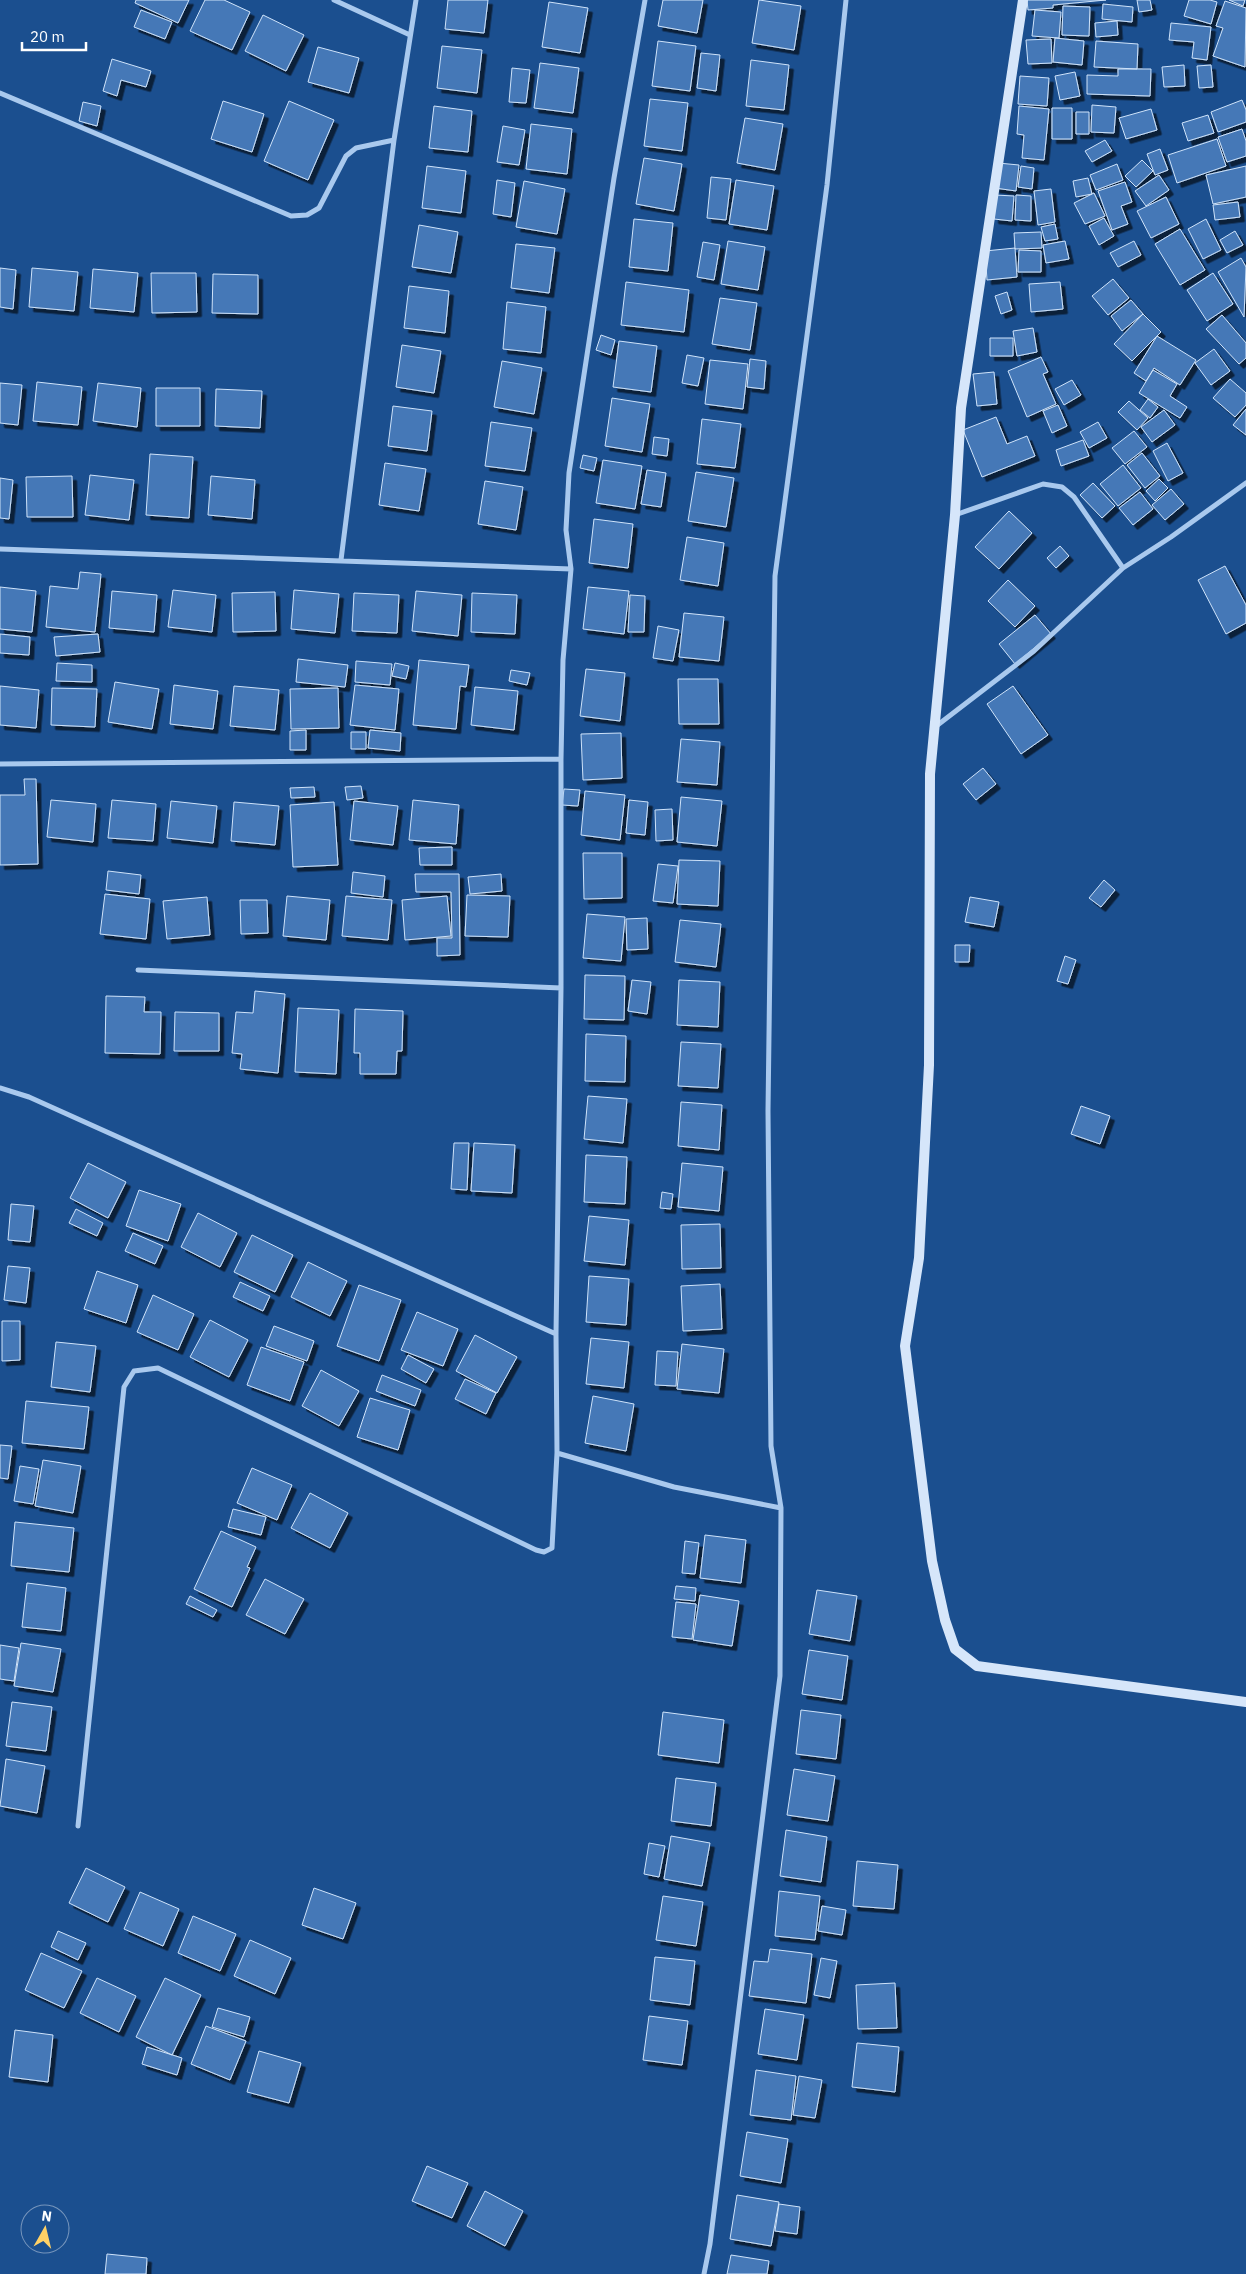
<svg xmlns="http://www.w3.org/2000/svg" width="1246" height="2274" font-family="'IBM Plex Sans',sans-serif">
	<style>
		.building { fill: #4478b7; stroke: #cfe3fa; filter: url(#shadow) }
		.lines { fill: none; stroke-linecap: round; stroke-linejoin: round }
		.street { stroke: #a9c9ee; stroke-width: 5 }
		.secondary { stroke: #d6e6fa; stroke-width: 10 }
	</style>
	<defs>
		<filter id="shadow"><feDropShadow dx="4.5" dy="4.5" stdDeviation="0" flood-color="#0009"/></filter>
	</defs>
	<rect width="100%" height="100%" fill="#1b4f8f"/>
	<path class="building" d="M136,0H189L178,23L135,3Z
		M205,0H224L250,12L232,50L190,31Z
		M448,0H488L484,33L445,29Z
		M663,0H703L697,33L658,26Z
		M759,0L801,6L794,50L752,43Z
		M1027,0H1106L1053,5V8L1028,10Z
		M1137,0H1150L1152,10L1139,12Z
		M1189,0H1210L1217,2L1211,24L1184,16Z
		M1229,0H1245L1243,6Z
		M1225,1L1246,8L1245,67L1213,56L1223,28L1216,26Z
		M549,2L588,8L580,53L542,47Z
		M1103,4L1133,7L1132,22L1102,19Z
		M1063,6L1090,7L1089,36L1062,35Z
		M141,10L172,22L165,39L134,27Z
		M1035,10L1061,12L1059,38L1032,36Z
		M263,15L304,35L286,71L245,51Z
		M1117,21L1118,35L1096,37L1095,23Z
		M1171,23L1211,27L1207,60L1192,58L1194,42L1169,40Z
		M1055,38L1084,41L1082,65L1053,62Z
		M1051,39L1052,63L1028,64L1026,40Z
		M658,41L696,46L690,91L652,86Z
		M1096,41L1138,44L1137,69L1094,67Z
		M442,46L482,50L477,93L437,88Z
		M318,47L359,58L349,93L308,82Z
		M701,53L720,55L716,91L697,88Z
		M112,59L151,71L146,87L121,80L117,96L103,91Z
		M751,60L789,65L784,110L746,106Z
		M540,63L579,68L573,113L534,108Z
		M1184,65L1185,86L1164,87L1162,67Z
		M1211,65L1213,87L1199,88L1197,66Z
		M512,68L530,70L526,103L509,102Z
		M1118,69H1151L1150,96L1087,94V75L1118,76Z
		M1075,72L1080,96L1060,100L1055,76Z
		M1020,76L1049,78L1047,106L1018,104Z
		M650,99L688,103L682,151L644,146Z
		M1242,100L1246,110V122L1218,132L1211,112Z
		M223,101L264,114L252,152L211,139Z
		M289,101L334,120L308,180L264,161Z
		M83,102L101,106L97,126L79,121Z
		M1092,105L1116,107L1114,133L1091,132Z
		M434,106L472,111L468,152L429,148Z
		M1019,106L1049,109L1044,160L1022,158L1024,135L1017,134Z
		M1052,108H1072V139H1052Z
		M1151,109L1157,130L1126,139L1119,118Z
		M1076,112H1089V134H1076Z
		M1208,115L1214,133L1188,141L1182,123Z
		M745,118L783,124L775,170L737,163Z
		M531,124L572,129L567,174L526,169Z
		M503,126L525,130L519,165L497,162Z
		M1242,129L1246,141V156L1227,162L1218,137Z
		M1217,139L1226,166L1177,183L1168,155Z
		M1105,140L1112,151L1092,162L1085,151Z
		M1160,149L1168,170L1155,175L1147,154Z
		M644,158L682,164L674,211L636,204Z
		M1142,160L1153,171L1136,187L1125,176Z
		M998,163L1019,165L1016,191L995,188Z
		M1117,164L1123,180L1096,190L1090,175Z
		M427,166L466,171L461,213L422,208Z
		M1021,166L1034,168L1032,189L1018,187Z
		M1246,166V197L1213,204L1206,175Z
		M1159,175L1169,190L1146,206L1135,191Z
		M711,177L731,179L726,220L707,218Z
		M1088,178L1092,194L1076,197L1073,181Z
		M497,180L515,183L511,217L493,214Z
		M736,180L774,186L767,230L729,224Z
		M524,181L565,189L557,234L516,227Z
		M1125,182L1132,202L1121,206L1128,224L1112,230L1098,191Z
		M1051,189L1055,222L1038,225L1034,191Z
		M1094,193L1105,216L1085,224L1074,203Z
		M995,195L1014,196L1012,221L994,219Z
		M1016,195L1031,196V221L1015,220Z
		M1166,197L1179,224L1151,238L1137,211Z
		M1238,202L1240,217L1215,220L1213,205Z
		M1104,218L1114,236L1099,245L1089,226Z
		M634,219L673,223L668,271L629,267Z
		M1206,219L1221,250L1203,259L1188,229Z
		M1055,224L1058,239L1045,241L1041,227Z
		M419,225L458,232L451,273L412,267Z
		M1180,229L1205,270L1180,285L1155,244Z
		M1235,231L1243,245L1227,253L1220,240Z
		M1041,232L1042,248L1015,249L1014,233Z
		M728,241L765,247L758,290L721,284Z
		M1065,241L1069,259L1046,263L1043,245Z
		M1134,241L1141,255L1118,267L1110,253Z
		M703,242L720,245L714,280L697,277Z
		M516,244L555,248L549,293L511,288Z
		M1015,248L1017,277L987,280L985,251Z
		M1019,250L1041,251V272H1018Z
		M1241,258L1246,267L1244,317L1218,272Z
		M0,268L16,270L13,309L0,307Z
		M32,268L78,272L74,311L29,307Z
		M93,269L138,273L134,312L90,308Z
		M151,273H196L197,312L152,313Z
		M1213,273L1233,304L1207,321L1187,290Z
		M213,274L258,275V314L212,313Z
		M1113,279L1129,298L1108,315L1092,296Z
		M626,282L689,290L684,332L621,325Z
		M1060,282L1063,309L1031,312L1029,284Z
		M409,286L449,291L445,333L404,328Z
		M1007,292L1012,310L1001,314L995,296Z
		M720,298L757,303L750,350L712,344Z
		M1131,300L1143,314L1122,331L1111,316Z
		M507,302L546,307L541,353L503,349Z
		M1143,314L1161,332L1132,361L1114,344Z
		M1222,315L1246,343V358L1239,364L1206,329Z
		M1033,328L1037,352L1017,356L1013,331Z
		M601,335L615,340L611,355L596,350Z
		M1157,336L1196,360L1180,385L1154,368L1146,381L1134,373Z
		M990,338H1013V356H990Z
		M619,341L657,346L651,392L613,387Z
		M402,345L441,351L434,393L396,387Z
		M1214,349L1230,371L1211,385L1195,363Z
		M687,355L704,358L698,386L682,383Z
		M1041,357L1048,372L1043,374L1056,404L1027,417L1008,371Z
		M750,359L766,361L764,389L747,387Z
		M710,360L748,364L743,409L705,404Z
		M502,361L542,368L534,414L494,407Z
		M1153,370L1177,384L1170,396L1187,407L1180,418L1139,393Z
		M994,372L997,404L977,406L973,374Z
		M1230,379L1246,393V405L1235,417L1213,398Z
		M1072,380L1081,395L1064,405L1055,389Z
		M37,382L82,387L78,425L33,421Z
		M0,383L22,385L18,425L0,423Z
		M98,383L141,388L137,427L93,421Z
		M156,388H200V426H156Z
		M216,389L262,391L260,428L215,426Z
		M612,398L650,404L642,452L605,446Z
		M1148,399L1158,407L1150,418L1140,410Z
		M1129,401L1148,418L1137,430L1118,412Z
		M1058,405L1067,426L1052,433L1043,411Z
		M393,406L432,411L427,451L388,446Z
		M1246,409V435L1233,425Z
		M1164,410L1175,425L1152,442L1141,427Z
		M996,417L1007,444L1027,436L1035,456L982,477L963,430Z
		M702,419L741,424L735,468L697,464Z
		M491,422L532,428L525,471L485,466Z
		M1098,422L1107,438L1089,448L1080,432Z
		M1134,431L1147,447L1125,464L1112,448Z
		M654,437L669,439L667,456L652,454Z
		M1083,440L1089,456L1061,466L1056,450Z
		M1167,443L1183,473L1168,481L1153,451Z
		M1142,453L1160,476L1145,488L1127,465Z
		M150,454L193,457L189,518L146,515Z
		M583,455L597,458L594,471L580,468Z
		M603,460L642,466L635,509L596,503Z
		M385,463L426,469L419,511L379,505Z
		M1123,465L1141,488L1118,506L1100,484Z
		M647,470L666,473L661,507L641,504Z
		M696,472L734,478L726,527L688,521Z
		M90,475L134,480L129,520L85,515Z
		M72,476L73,517H27L26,477Z
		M211,476L255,480L252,519L208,515Z
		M0,478L13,480L9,519L0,518Z
		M1159,479L1168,488L1155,501L1146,491Z
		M485,481L523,487L516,530L478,524Z
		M1093,483L1115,506L1102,518L1080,495Z
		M1171,489L1184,504L1165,520L1152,505Z
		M1140,492L1153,509L1133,525L1119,508Z
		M1009,511L1032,533L999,569L975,547Z
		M594,519L633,524L628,568L589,563Z
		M687,537L724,543L718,586L680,580Z
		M1060,546L1069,556L1056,568L1047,558Z
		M1225,566L1246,605V623L1226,634L1198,580Z
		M80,572L101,574L95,632L46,627L50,586L78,589Z
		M1008,580L1035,606L1015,627L988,601Z
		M0,587L36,591L32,632L0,629Z
		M588,587L629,591L624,634L583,629Z
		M173,590L216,595L212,632L168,627Z
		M294,590L339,594L335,633L291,629Z
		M112,591L157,595L154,632L109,628Z
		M416,591L462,595L458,636L412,631Z
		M275,592L276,631L233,632L232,593Z
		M354,593L399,595L397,633L352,631Z
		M472,593L517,595L515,634L471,632Z
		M630,595L645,596L644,632H628Z
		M684,613L724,617L719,661L679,657Z
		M1035,615L1051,634L1015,664L999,644Z
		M658,626L679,630L673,661L653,658Z
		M0,634L30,637L29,655L0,653Z
		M98,634L100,652L56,656L54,637Z
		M298,659L348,665L345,687L296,682Z
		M419,660L469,665L466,687L460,686L456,729L413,725Z
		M356,661L392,664L390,685L355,682Z
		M57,663L92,665V682L56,681Z
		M395,663L409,666L406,679L392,676Z
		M586,669L625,673L620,721L580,716Z
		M511,670L530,673L527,685L509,681Z
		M678,679H718L719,724H679Z
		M115,682L159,689L152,729L108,722Z
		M174,685L218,691L213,729L170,724Z
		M355,685L399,689L395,730L350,725Z
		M0,686L39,690L36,728L0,725Z
		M234,686L279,690L275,730L230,726Z
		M1013,686L1048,735L1021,754L987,704Z
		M475,687L518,691L514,730L471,725Z
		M52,688L97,689L95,727L51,725Z
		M338,688L339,728L291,729L290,689Z
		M306,730V750H290V731Z
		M370,730L401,733L400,751L368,748Z
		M351,732H366V749H351Z
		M621,733L622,778L583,780L581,734Z
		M681,739L720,742L717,785L677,782Z
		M983,768L996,784L976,800L963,784Z
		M24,779H36L38,864L0,865V795H25Z
		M361,786L363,798L347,800L345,787Z
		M314,787L315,797L291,798L290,788Z
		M564,789L580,790L578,806L562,805Z
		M585,791L625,795L620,840L581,835Z
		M681,797L722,801L717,846L677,842Z
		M51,800L96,804L93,842L47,837Z
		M112,800L156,804L153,841L108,838Z
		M413,800L459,805L456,844L409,840Z
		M629,800L648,802L645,835L626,833Z
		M171,801L217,806L213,843L167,838Z
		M354,801L398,806L393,845L350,840Z
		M234,802L279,806L275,845L231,841Z
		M334,802L338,865L293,867L290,805Z
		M672,809L673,840L656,841L655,810Z
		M452,847V865H420L419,848Z
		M583,853H622V898L584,899Z
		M679,860L720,861L718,906L677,904Z
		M658,864L678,866L673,903L653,901Z
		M108,871L141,875L139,894L106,890Z
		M353,872L385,876L383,897L351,893Z
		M415,874H459L460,955L437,956V938H452L451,892H416Z
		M501,874L502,891L470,894L468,877Z
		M1104,880L1115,890L1101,907L1089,898Z
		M105,894L150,899L146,939L100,934Z
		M467,895L510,896L508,937L465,936Z
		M287,896L330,900L326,940L283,936Z
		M346,896L392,900L388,940L342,936Z
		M447,896L451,936L405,940L402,900Z
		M207,897L210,935L167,939L163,901Z
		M970,897L999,902L994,927L965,922Z
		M240,900H267L268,933L241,934Z
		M587,914L625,917L621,961L583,958Z
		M647,918L648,949L627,950L626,919Z
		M680,920L721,924L716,967L675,962Z
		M955,945H970L969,962H955Z
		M1065,956L1076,960L1068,984L1057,981Z
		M585,975L625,976L624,1020L584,1019Z
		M632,980L651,982L647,1014L628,1011Z
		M679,980L720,982L718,1027L677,1025Z
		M255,991L285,994L278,1073L240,1069L242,1054L232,1053L236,1012L253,1013Z
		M106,996L145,997L144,1012H161L160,1054L105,1053Z
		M298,1008L339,1010L336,1074L295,1072Z
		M355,1009L403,1011L402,1051H397L396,1074H360V1053H354Z
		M175,1012L219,1013V1051H174Z
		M586,1034L626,1036L625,1082L585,1081Z
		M681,1042L721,1044L718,1088L678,1086Z
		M588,1096L627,1099L623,1143L584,1139Z
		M681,1102L722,1105L719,1150L678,1146Z
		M1081,1106L1110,1116L1100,1144L1071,1134Z
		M454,1143H469L467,1190L451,1189Z
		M474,1143L515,1145L512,1193L471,1191Z
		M586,1155L627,1157L625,1204L584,1202Z
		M88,1163L126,1182L108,1218L70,1198Z
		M682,1163L723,1167L719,1211L678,1207Z
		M139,1190L181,1204L168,1241L126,1226Z
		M662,1192L673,1194L671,1209L660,1208Z
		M11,1204L34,1206L30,1242L8,1240Z
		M76,1209L103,1223L97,1236L69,1223Z
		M198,1213L237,1233L220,1267L181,1247Z
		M589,1216L629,1220L625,1265L584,1261Z
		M720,1224L721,1268L682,1269L681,1225Z
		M133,1233L163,1246L155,1264L125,1251Z
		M252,1235L293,1255L275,1292L234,1272Z
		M308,1262L347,1281L330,1316L291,1297Z
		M8,1266L30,1268L26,1303L4,1300Z
		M97,1271L138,1285L126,1323L84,1309Z
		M589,1276L629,1279L626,1325L586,1322Z
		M240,1282L270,1296L263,1311L233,1297Z
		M720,1284L722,1329L683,1331L681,1286Z
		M359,1285L401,1300L379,1361L337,1346Z
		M153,1295L194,1314L178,1350L137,1332Z
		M417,1312L458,1329L443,1366L401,1350Z
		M210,1320L248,1340L229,1377L190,1357Z
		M2,1321H20V1360L2,1361Z
		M274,1326L314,1341L307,1361L266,1346Z
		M475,1335L517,1357L497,1393L456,1371Z
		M591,1338L629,1342L624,1388L586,1384Z
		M56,1342L96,1346L90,1392L51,1387Z
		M682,1344L724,1349L719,1393L677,1389Z
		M261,1347L304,1362L290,1401L247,1385Z
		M657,1351L678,1352L676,1386L655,1385Z
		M408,1355L434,1369L426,1383L401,1369Z
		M321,1370L359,1391L339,1426L302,1406Z
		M382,1375L421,1390L415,1406L376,1391Z
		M465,1379L496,1393L486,1414L455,1399Z
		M593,1396L634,1404L626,1451L585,1443Z
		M370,1398L410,1410L398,1450L357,1437Z
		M26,1401L89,1407L84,1449L22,1443Z
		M0,1445L12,1446L8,1479L0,1478Z
		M43,1460L81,1466L73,1513L35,1506Z
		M20,1466L39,1469L33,1504L14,1501Z
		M252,1468L292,1485L277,1520L237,1503Z
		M310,1493L348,1513L330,1548L291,1528Z
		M233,1509L266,1517L261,1535L228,1527Z
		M15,1522L74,1528L69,1572L11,1566Z
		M221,1531L256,1547L247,1567L250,1568L232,1607L194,1589Z
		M705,1535L746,1540L741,1583L700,1578Z
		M685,1541L699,1543L695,1574L682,1573Z
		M265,1579L304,1599L285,1634L246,1615Z
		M27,1583L66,1588L61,1631L22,1627Z
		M676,1586L696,1588L695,1601L674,1599Z
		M817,1590L857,1596L850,1641L809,1634Z
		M700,1595L739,1601L732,1646L693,1640Z
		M190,1596L217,1610L213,1617L186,1604Z
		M676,1602L696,1604L692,1639L672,1637Z
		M21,1643L61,1649L53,1692L14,1686Z
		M0,1645L19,1648L14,1681L0,1679Z
		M809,1650L848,1656L842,1700L802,1694Z
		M12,1702L52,1707L46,1751L6,1746Z
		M801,1710L841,1715L836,1759L796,1754Z
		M663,1712L724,1720L719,1763L658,1755Z
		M6,1759L45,1766L37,1813L0,1806Z
		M794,1769L835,1776L828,1821L787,1815Z
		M676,1778L716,1783L711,1826L671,1821Z
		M786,1830L827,1837L821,1882L780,1876Z
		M671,1836L710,1843L702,1886L664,1879Z
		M649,1843L665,1846L659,1877L644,1874Z
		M857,1861L898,1865L894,1909L853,1906Z
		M86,1868L125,1887L108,1922L69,1903Z
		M314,1888L356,1903L343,1939L302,1925Z
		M779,1891L820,1896L815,1940L775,1936Z
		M140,1892L179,1909L163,1946L124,1929Z
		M663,1896L703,1902L696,1946L656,1940Z
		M822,1906L846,1910L842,1935L818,1931Z
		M193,1916L236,1934L220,1971L178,1953Z
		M58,1931L86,1943L78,1960L51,1947Z
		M250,1940L291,1958L275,1994L234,1976Z
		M770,1949L812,1954L806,2003L749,1996L754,1961L768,1962Z
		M41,1953L82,1971L64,2008L25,1990Z
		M655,1957L695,1961L690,2005L650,2000Z
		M821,1958L837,1961L830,1998L814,1995Z
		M97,1978L136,1996L119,2032L80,2013Z
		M165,1978L201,1995L172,2055L136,2037Z
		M895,1983L897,2028L858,2029L856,1985Z
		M218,2008L250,2017L244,2037L212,2027Z
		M765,2009L804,2015L797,2060L758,2054Z
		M649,2016L688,2021L682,2065L643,2060Z
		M206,2026L246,2041L230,2080L191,2064Z
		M15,2030L53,2035L48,2082L9,2077Z
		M857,2043L899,2047L895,2092L852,2087Z
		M147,2047L182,2058L177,2075L142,2064Z
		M259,2051L301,2063L289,2103L247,2092Z
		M756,2070L796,2076L791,2120L750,2115Z
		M799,2076L822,2080L815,2118L793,2115Z
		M747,2132L788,2139L781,2183L740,2176Z
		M427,2166L468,2183L452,2218L412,2201Z
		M485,2191L523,2211L505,2246L467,2226Z
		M737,2195L779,2202L771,2246L730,2239Z
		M779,2204L800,2207L797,2234L775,2231Z
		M107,2254L147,2258L146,2274H105Z
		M731,2255L769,2261L767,2274H727Z"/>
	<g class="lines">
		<path class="street" d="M334,0L410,35
			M645,0L614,178L569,473L566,530L571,569L563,660L561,759V988L556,1334L557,1453L674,1487L781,1508
			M0,93L291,216L307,215L319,208L346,156L356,148L394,140
			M955,515L1043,484L1062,487L1074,497L1123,568
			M0,549L571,569
			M341,560L394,140L416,0
			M935,727L1034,651L1123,568L1171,537L1246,483
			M0,764L561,759
			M138,970L561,988
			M0,1088L29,1097L556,1334
			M78,1826L124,1387L134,1371L158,1368L536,1550L544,1552L552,1548L557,1453
			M704,2274L710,2244L780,1676L781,1508L771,1446L768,1111L775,576L827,185L846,0"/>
		<path class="secondary" d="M1023,0L961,408L955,515L930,774L929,1065L919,1258L905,1346L932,1561L945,1620L955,1649L977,1666L1246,1702"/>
	</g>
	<g transform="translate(45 2229) rotate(8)"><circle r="24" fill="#1b4f8f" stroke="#7695bc"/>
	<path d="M0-4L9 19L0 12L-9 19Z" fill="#ffd166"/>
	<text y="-8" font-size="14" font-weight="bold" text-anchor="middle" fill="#ffffff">N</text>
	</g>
	<path d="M22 42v8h64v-8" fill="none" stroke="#ffffff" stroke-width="2.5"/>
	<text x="30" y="42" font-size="15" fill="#ffffff" stroke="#1b4f8f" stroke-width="4" paint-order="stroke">20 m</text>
</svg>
